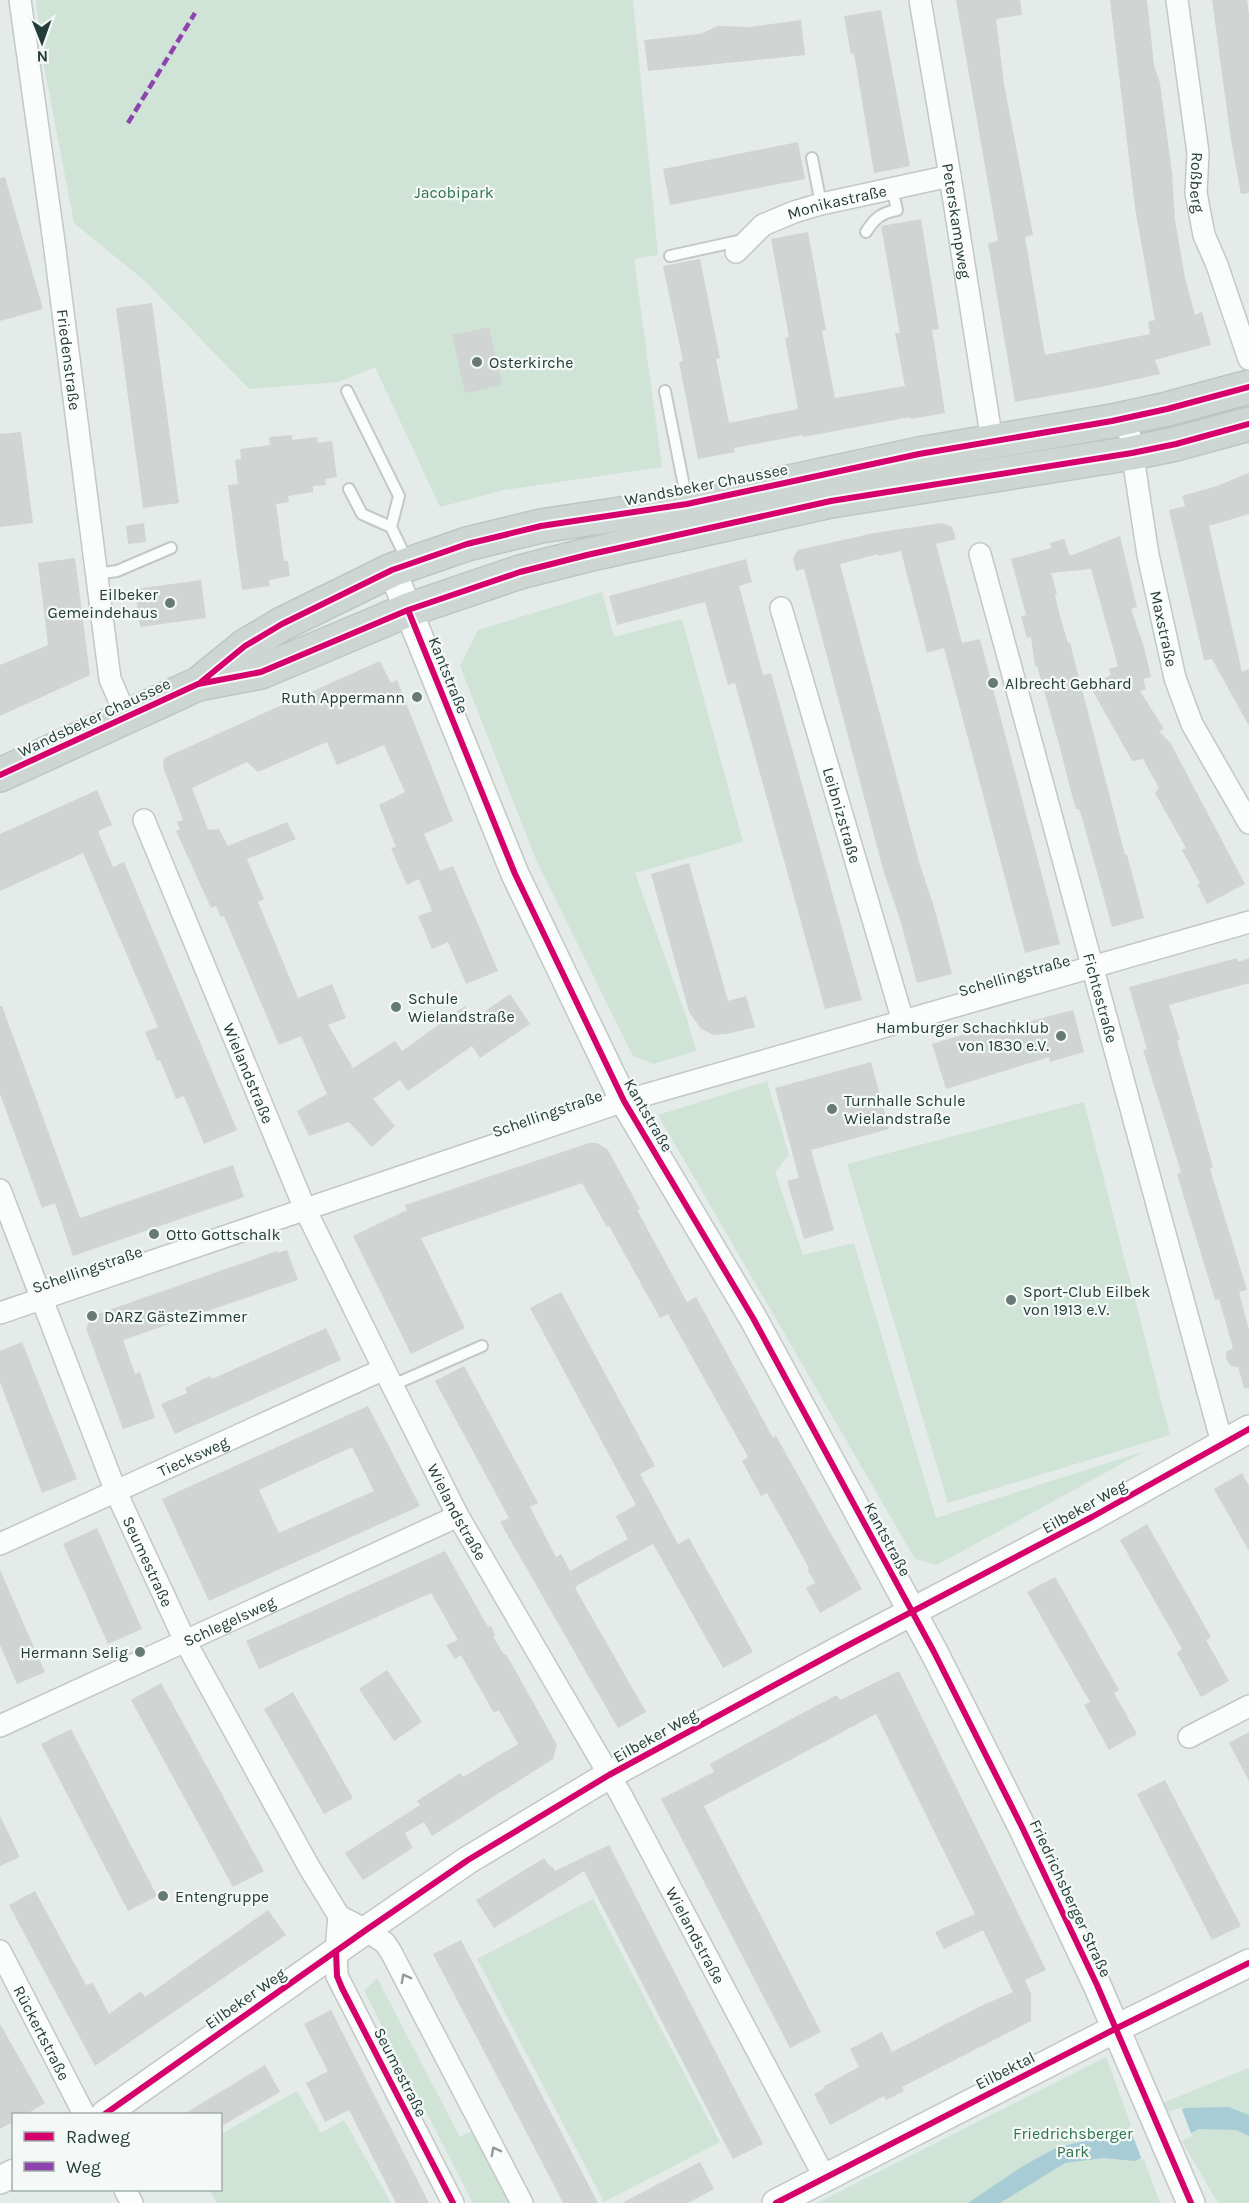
<svg xmlns="http://www.w3.org/2000/svg" width="1249" height="2203" font-family="Karla,sans-serif">
	<style>
		.green { fill: #cfe3d7 }
		.water { fill: #a8ccd6 }
		.pier { fill: #e5ebe8 }
		.building { fill: #d0d4d3; fill-rule: evenodd }
		.lines { fill: none; stroke-linecap: round; stroke-linejoin: round }
		.service-casing { stroke: #c2c8c6; stroke-width: 14 }
		.minor-casing { stroke: #c2c8c6; stroke-width: 24 }
		.tertiary-casing { stroke: #c2c8c6; stroke-width: 30 }
		.primary-casing { stroke: #bdc6c4; stroke-width: 36 }
		.service { stroke: #fbfcfc; stroke-width: 10 }
		.minor { stroke: #fbfcfc; stroke-width: 21 }
		.tertiary { stroke: #fbfcfc; stroke-width: 27 }
		.primary { stroke: #ced6d4; stroke-width: 33 }
		.quiet { stroke: #8e44ad; stroke-width: 4.5; stroke-dasharray: 9 4.5; stroke-linecap: butt }
		.cycleway-casing { stroke: #f4f9f7; stroke-width: 10 }
		.cycleway { stroke: #d6006c; stroke-width: 6 }
		.oneway { stroke: #909c9a }
		.poi-dot { fill: #687a76; stroke: #f4f9f7; stroke-width: 2 }
		.labels { text-anchor: middle; stroke-width: 4.5; stroke-linejoin: round; paint-order: stroke }
		.street-label { font-size: 16px; fill: #243d39; stroke: #f4f9f7 }
		.park-label { font-size: 16px; fill: #2f7350; stroke: #f4f9f7 }
		.poi-label { font-size: 16px; fill: #243d39; stroke: #f4f9f7; text-anchor: start }
	</style>
	<rect width="100%" height="100%" fill="#e5ebe8"/>
	<path class="green" d="M36,0H633L658,255L634,259L662,467L504,490L440,507L375,367L338,382L249,389L145,281L74,223L43,61Z
		M602,592L614,637L682,619L743,842L635,873L686,1016L696,1051L653,1064L633,1056L537,862L460,666L478,630Z
		M767,1081L789,1155L775,1172L803,1255L854,1243L936,1518L1145,1451L937,1565L915,1559L658,1115Z
		M1084,1102L1170,1435L948,1503L847,1164Z
		M593,1899L720,2142L604,2202L477,1959Z
		M377,1978L460,2137L472,2131L510,2203H473L364,1991Z
		M1106,2057L1160,2203H817Z
		M1249,2068V2203H1218L1160,2104Z
		M297,2091L321,2133L344,2120L391,2203H217L209,2190H220L221,2134Z"/>
	<path class="water" d="M1229,2107L1249,2115V2136L1236,2130L1199,2129L1135,2161L1104,2158L1065,2163L1000,2203H968L1023,2166L1056,2148L1124,2131L1186,2108Z"/>
	<path class="pier" d="M1181,2107L1192,2136L1142,2160L1129,2126Z"/>
	<path class="building" d="M956,0H1020L1022,15L996,19L1004,84L1033,235L1025,237L1045,355L1150,334L1148,322L1155,320L1135,208L1110,0H1147L1154,65L1160,83L1172,173L1175,220L1185,278L1195,315L1202,312L1211,345L1155,360L1160,374L1101,387L1015,402L988,243L998,241Z
		M1212,0H1247L1249,14V193L1241,194L1231,140Z
		M881,10L910,166L874,173L854,53L851,54L844,16Z
		M801,20L805,55L648,71L644,40L700,34L718,26L750,27Z
		M798,142L805,179L670,205L663,169Z
		M5,177L43,309L0,321V178Z
		M921,219L939,329L932,330L945,413L911,419L910,417L803,437V435L734,448L735,452L698,459L679,362L683,361L663,266L700,259L720,358L716,359L729,423L798,409L785,338L789,337L771,239L808,232L826,330L822,331L835,398L905,386L895,333H900L881,226Z
		M152,303L179,503L143,508L116,308Z
		M489,327L502,385L465,393L452,335Z
		M21,432L33,523L0,527V434Z
		M292,435V440L317,437L318,443L332,441L337,477L325,479L326,485L313,486V492L288,496L289,502L276,504L284,561H288L290,576L269,580L270,586L242,590L228,485L238,484L235,460L241,459L240,449L270,445L269,437Z
		M1249,473V514L1209,526L1242,672L1249,669V726L1212,659L1204,660L1169,510L1185,506L1182,496L1217,486Z
		M144,523L146,542L128,544L126,526Z
		M942,523L952,527L956,539L936,544L962,643L980,639L1060,944L1025,953L944,648L927,653L901,551L879,556L878,554L840,564L920,865L934,907L952,974L917,983L899,916L884,873L804,569L796,571L793,558L798,550L874,533Z
		M1120,536L1137,607L1131,609L1144,647L1151,677L1143,679L1146,689L1140,691L1164,729L1159,731L1171,744L1245,884L1207,904L1197,884L1200,883L1182,850L1186,848L1155,793L1159,788L1143,759L1132,761L1090,686L1111,675L1109,669L1118,666L1091,569L1051,573L1057,594L1055,595L1060,616L1068,643H1070L1125,855H1127L1144,918L1112,927L1083,821L1079,809H1076L1070,788L1059,744L1037,666H1035L1031,637L1027,638L1021,616L1026,615L1011,559L1051,548L1050,543L1064,539L1070,556Z
		M75,558L90,675L0,716V665L48,645L38,563Z
		M746,559L752,582L739,586L763,675L771,673L862,1000L825,1009L735,683L728,685L705,602L617,625L609,596Z
		M201,580L206,618L140,627L135,589Z
		M380,661L391,683L397,680L453,821L424,834L440,871L453,866L498,971L466,984L448,942L432,949L418,916L432,911L419,879L407,885L391,848L396,847L379,805L405,792L384,745L337,765L327,742L258,772L247,762L192,788L208,830L219,829L228,846L287,822L296,839L247,859L264,899L258,902L298,998L332,984L346,1018L328,1025L353,1068L395,1041L402,1051L465,1006L474,1019L510,994L530,1024L480,1058L472,1046L408,1091L400,1080L373,1099L395,1126L372,1147L349,1122L309,1136L297,1111L327,1094L301,1036L279,1045L224,916L221,917L216,906L211,908L176,831L180,829L177,822L183,820L163,767L164,758Z
		M97,790L112,825L98,831L113,867L124,862L237,1130L204,1144L184,1096L176,1099L160,1060L157,1061L145,1032L158,1027L83,853L0,891V834Z
		M689,863L728,1001L746,996L755,1027L727,1034L714,1035L701,1029L689,1012L651,874Z
		M1237,958L1238,962L1249,958V983L1169,1005L1180,1040L1177,1041L1213,1167L1210,1169L1247,1290L1239,1292L1249,1330V1388H1244L1238,1367L1231,1366L1226,1359V1352L1233,1348L1219,1299L1215,1300L1177,1174L1181,1172L1143,1050L1147,1049L1129,987Z
		M0,1006H2L80,1218L233,1165L244,1197L73,1256L55,1203L42,1208L0,1094Z
		M1073,1010L1084,1052L1050,1062L1049,1057L946,1089L932,1044L1015,1019L1016,1025Z
		M871,1062L889,1129L811,1150L834,1230L804,1239L787,1181L799,1178L775,1088Z
		M589,1143H597L608,1150L640,1209L637,1210L687,1302L696,1297L773,1438L776,1436L862,1589L820,1613L806,1588L815,1583L807,1569L809,1568L767,1493L761,1496L742,1461L748,1457L668,1314L660,1318L609,1226L607,1227L582,1183L421,1238L465,1328L411,1354L353,1236L407,1210L405,1205Z
		M287,1250L298,1280L123,1340L135,1374L140,1372L155,1418L123,1429L86,1328L92,1316L277,1251L278,1253Z
		M561,1292L655,1466L640,1474L678,1544L689,1538L753,1652L723,1668L653,1544L578,1585L575,1588L646,1712L618,1728L500,1522L509,1518L435,1381L464,1366L538,1503L530,1507L556,1557L561,1554L570,1571L628,1539L616,1516L636,1505L530,1308Z
		M326,1328L341,1360L175,1434L161,1404L187,1393L185,1388L210,1376L212,1379Z
		M22,1342L77,1479L42,1493L0,1382V1351Z
		M368,1406L420,1506L209,1601L162,1499ZM352,1447L374,1491L279,1533L259,1490Z
		M1242,1473L1249,1486V1551L1214,1489Z
		M1147,1524L1211,1637L1206,1640L1229,1681L1201,1697L1177,1653L1182,1649L1120,1540Z
		M97,1528L142,1629L108,1644L63,1544Z
		M445,1551L488,1627L491,1626L495,1635L493,1636L504,1655L506,1654L557,1745L553,1759L432,1836L424,1822L405,1833L413,1848L363,1880L345,1853L420,1805L417,1801L460,1773L463,1777L518,1744L499,1710L494,1713L461,1655L455,1659L446,1645L458,1640L431,1593L259,1669L246,1641Z
		M0,1570L45,1672L17,1684L0,1645Z
		M1055,1577L1119,1690L1114,1693L1137,1734L1109,1750L1084,1705L1090,1702L1027,1592Z
		M387,1670L422,1722L394,1741L359,1689Z
		M899,1671L1046,1970L1025,1980L1031,1994V2021L902,2087L904,2091L886,2100L884,2096L830,2125L814,2094L825,2088L824,2086L859,2067L850,2049L882,2032L892,2052L981,2006L1013,1992L983,1930L944,1949L935,1932L975,1914L876,1714L704,1806L821,2032L790,2048L661,1799L714,1772L710,1764L793,1718L837,1695L840,1700Z
		M161,1683L264,1871L233,1887L131,1700Z
		M293,1692L353,1798L324,1814L264,1709Z
		M71,1729L157,1896L128,1911L41,1744Z
		M1249,1732V1781L1229,1743Z
		M1165,1780L1241,1926L1212,1940L1137,1794Z
		M0,1816L20,1857L0,1866Z
		M609,1845L763,2144L733,2159L584,1871L494,1928L476,1900L544,1858L550,1867L552,1866L555,1871Z
		M35,1891L86,1985L93,1983L109,2014L141,1991L145,1997L268,1910L286,1935L95,2066L9,1905Z
		M461,1940L598,2203H563L555,2187L433,1954Z
		M331,2010L397,2140L429,2203H396L349,2110L325,2122L306,2083L328,2071L304,2024Z
		M0,2024L45,2103L25,2115H14V2121L0,2129Z
		M265,2065L280,2092L220,2127V2115H182Z
		M700,2162L714,2189L688,2203H622Z"/>
	<g class="lines">
		<g class="service-casing">
			<path id="service" d="M812,158L821,204
				M866,232C875,218 881,213 897,210L892,188
				M670,256L743,240
				M347,391L399,496L391,527
				M665,391L687,501
				M349,489L362,514L391,527L408,562
				M96,574L117,571L171,548
				M393,1385L482,1346"/>
		</g>
		<g class="minor-casing">
			<g id="minor">
				<path id="s1" d="M20,0L54,242L110,679L127,718"/>
				<path id="s2" d="M920,0L950,176L992,441"/>
				<path id="s3" d="M1177,0L1198,153L1196,193L1204,235L1217,265L1249,359"/>
				<path id="s4" d="M736,252L763,225L794,212L821,204L950,176"/>
				<path id="s5" d="M1127,418L1148,555L1175,678L1192,724L1249,823"/>
				<path id="s6" d="M980,554L1222,1443"/>
				<path id="s7" d="M781,608L903,1021"/>
				<path id="s8" d="M144,820L305,1209L384,1369L458,1516L621,1795L825,2178"/>
				<path id="s9" d="M0,1190L116,1492L185,1641L309,1867L339,1916L366,1930L385,1943L391,1952L522,2203"/>
				<path d="M0,1313L624,1101L1249,922"/>
				<path id="s10" d="M0,1544L384,1369"/>
				<path id="s11" d="M0,1726L458,1516"/>
				<path d="M1189,1737L1249,1706"/>
				<path d="M339,1916L336,1951L337,1976L453,2203"/>
				<path id="s12" d="M0,1951L84,2114"/>
				<path d="M125,2190L132,2203"/>
			</g>
		</g>
		<g class="tertiary-casing">
			<path id="tertiary" d="M392,570L515,874L624,1101L753,1318L934,1652L1021,1825L1097,1985L1191,2203
				M105,2114L366,1930L468,1860L609,1775L843,1648L1092,1517L1249,1429
				M0,2180L14,2173
				M776,2203L1117,2028L1249,1963"/>
		</g>
		<g class="primary-casing">
			<path id="primary" d="M202,681L245,646L282,624L392,570L467,544L541,526L687,504L919,454L1112,421L1167,409L1249,387
				M0,775L198,684L261,672L408,610L520,572L587,555L831,501L1132,453L1176,444L1249,424"/>
		</g>
		<use href="#service" class="service"/>
		<use href="#minor" class="minor"/>
		<use href="#tertiary" class="tertiary"/>
		<use href="#primary" class="primary"/>
		<path class="quiet" d="M128,123L195,13"/>
		<g class="cycleway-casing">
			<path id="cycleway" d="M408,610L515,874L624,1101L753,1318L934,1652L1021,1825L1097,1985L1191,2203
				M201,682L245,646L282,624L392,570L467,544L541,526L687,504L919,454L1112,421L1167,409L1249,387
				M0,775L198,684L261,672L408,610L520,572L587,555L831,501L1132,453L1176,444L1249,424
				M336,1951L337,1976L342,1988L453,2203
				M105,2114L366,1930L468,1860L609,1775L843,1648L1092,1517L1249,1429
				M776,2203L1117,2028L1249,1963"/>
		</g>
		<use href="#cycleway" class="cycleway"/>
	</g>
	<defs><path id="oneway-chevron" d="M-2-3.5L2.5 0L-2 3.5" fill="none" stroke-width="1.6" stroke-linecap="round" stroke-linejoin="round" transform="scale(1.5)"/></defs>
	<g class="oneway">
		<use href="#oneway-chevron" transform="translate(405 1978) rotate(-118)"/>
		<use href="#oneway-chevron" transform="translate(495 2151) rotate(-118)"/>
	</g>
	<g class="poi-dot">
		<circle cx="477" cy="362" r="6"/>
		<circle cx="170" cy="603" r="6"/>
		<circle cx="993" cy="683" r="6"/>
		<circle cx="417" cy="697" r="6"/>
		<circle cx="396" cy="1007" r="6"/>
		<circle cx="1061" cy="1036" r="6"/>
		<circle cx="832" cy="1109" r="6"/>
		<circle cx="154" cy="1234" r="6"/>
		<circle cx="1011" cy="1300" r="6"/>
		<circle cx="92" cy="1316" r="6"/>
		<circle cx="140" cy="1652" r="6"/>
		<circle cx="163" cy="1896" r="6"/>
	</g>
	<g class="labels">
		<g class="street-label">
			<text dy="6" stroke="none"><textPath href="#s3" startOffset="184">Roßberg</textPath></text>
			<text dy="6" stroke="none"><textPath href="#s4" startOffset="116">Monikastraße</textPath></text>
			<text dy="6" stroke="none"><textPath href="#s2" startOffset="224">Peterskampweg</textPath></text>
			<text dy="6" stroke="none"><textPath href="#s1" startOffset="363">Friedenstraße</textPath></text>
			<text transform="translate(706 484) rotate(-11)" y="6">Wandsbeker Chaussee</text>
			<text dy="6" stroke="none"><textPath href="#s5" startOffset="214">Maxstraße</textPath></text>
			<text transform="translate(449 675) rotate(68)" y="6">Kantstraße</text>
			<text transform="translate(94 717) rotate(-25)" y="6">Wandsbeker Chaussee</text>
			<text dy="6" stroke="none"><textPath href="#s7" startOffset="216">Leibnizstraße</textPath></text>
			<text transform="translate(1014 975) rotate(-16)" y="6">Schellingstraße</text>
			<text dy="6" stroke="none"><textPath href="#s6" startOffset="460">Fichtestraße</textPath></text>
			<text dy="6" stroke="none"><textPath href="#s8" startOffset="274">Wielandstraße</textPath></text>
			<text transform="translate(547 1113) rotate(-19)" y="6">Schellingstraße</text>
			<text transform="translate(649 1115) rotate(60)" y="6">Kantstraße</text>
			<text transform="translate(87 1269) rotate(-19)" y="6">Schellingstraße</text>
			<text dy="6" stroke="none"><textPath href="#s10" startOffset="212">Tiecksweg</textPath></text>
			<text transform="translate(1084 1506) rotate(-29)" y="6">Eilbeker Weg</text>
			<text dy="6" stroke="none"><textPath href="#s8" startOffset="760">Wielandstraße</textPath></text>
			<text transform="translate(888 1539) rotate(62)" y="6">Kantstraße</text>
			<text dy="6" stroke="none"><textPath href="#s9" startOffset="400">Seumestraße</textPath></text>
			<text dy="6" stroke="none"><textPath href="#s11" startOffset="252">Schlegelsweg</textPath></text>
			<text transform="translate(655 1735) rotate(-29)" y="6">Eilbeker Weg</text>
			<text transform="translate(1071 1898) rotate(65)" y="6">Friedrichsberger Straße</text>
			<text dy="6" stroke="none"><textPath href="#s8" startOffset="1246">Wielandstraße</textPath></text>
			<text transform="translate(245 1998) rotate(-35)" y="6">Eilbeker Weg</text>
			<text dy="6" stroke="none"><textPath href="#s12" startOffset="92">Rückertstraße</textPath></text>
			<text transform="translate(1005 2070) rotate(-27)" y="6">Eilbektal</text>
			<text transform="translate(401 2072) rotate(63)" y="6">Seumestraße</text>
		</g>
		<g class="park-label">
			<text x="454" y="198">Jacobipark</text>
			<text x="1073" y="2139">Friedrichsberger<tspan x="1073" dy="18">Park</tspan></text>
		</g>
		<g class="poi-label">
			<text x="489" y="368">Osterkirche</text>
			<text x="158" y="600" text-anchor="end">Eilbeker<tspan x="158" dy="18">Gemeindehaus</tspan></text>
			<text x="1005" y="689">Albrecht Gebhard</text>
			<text x="405" y="703" text-anchor="end">Ruth Appermann</text>
			<text x="408" y="1004">Schule<tspan x="408" dy="18">Wielandstraße</tspan></text>
			<text x="1049" y="1033" text-anchor="end">Hamburger Schachklub<tspan x="1049" dy="18">von 1830 e.V.</tspan></text>
			<text x="844" y="1106">Turnhalle Schule<tspan x="844" dy="18">Wielandstraße</tspan></text>
			<text x="166" y="1240">Otto Gottschalk</text>
			<text x="1023" y="1297">Sport-Club Eilbek<tspan x="1023" dy="18">von 1913 e.V.</tspan></text>
			<text x="104" y="1322">DARZ GästeZimmer</text>
			<text x="128" y="1658" text-anchor="end">Hermann Selig</text>
			<text x="175" y="1902">Entengruppe</text>
		</g>
	</g>
	<rect x="12" y="2113" width="210" height="78" fill="#f4f9f7" stroke="#a1aeab" stroke-width="1.5"/>
	<rect x="24" y="2132" width="30" height="9" fill="#d6006c" stroke="#a1aeab" stroke-width="1.5"/>
	<text x="66" y="2143" font-size="18" fill="#243d39">Radweg</text>
	<rect x="24" y="2162" width="30" height="9" fill="#8e44ad" stroke="#a1aeab" stroke-width="1.5"/>
	<text x="66" y="2173" font-size="18" fill="#243d39">Weg</text>
	<g transform="translate(42 42) rotate(179)" stroke="#f4f9f7" stroke-width="4.5" paint-order="stroke">
	<path d="M0-4.5L10 22L0 15L-10 22Z" fill="#243d39"/>
	<text y="-9" font-size="16" font-weight="bold" text-anchor="middle" fill="#243d39">N</text>
	</g>
</svg>
